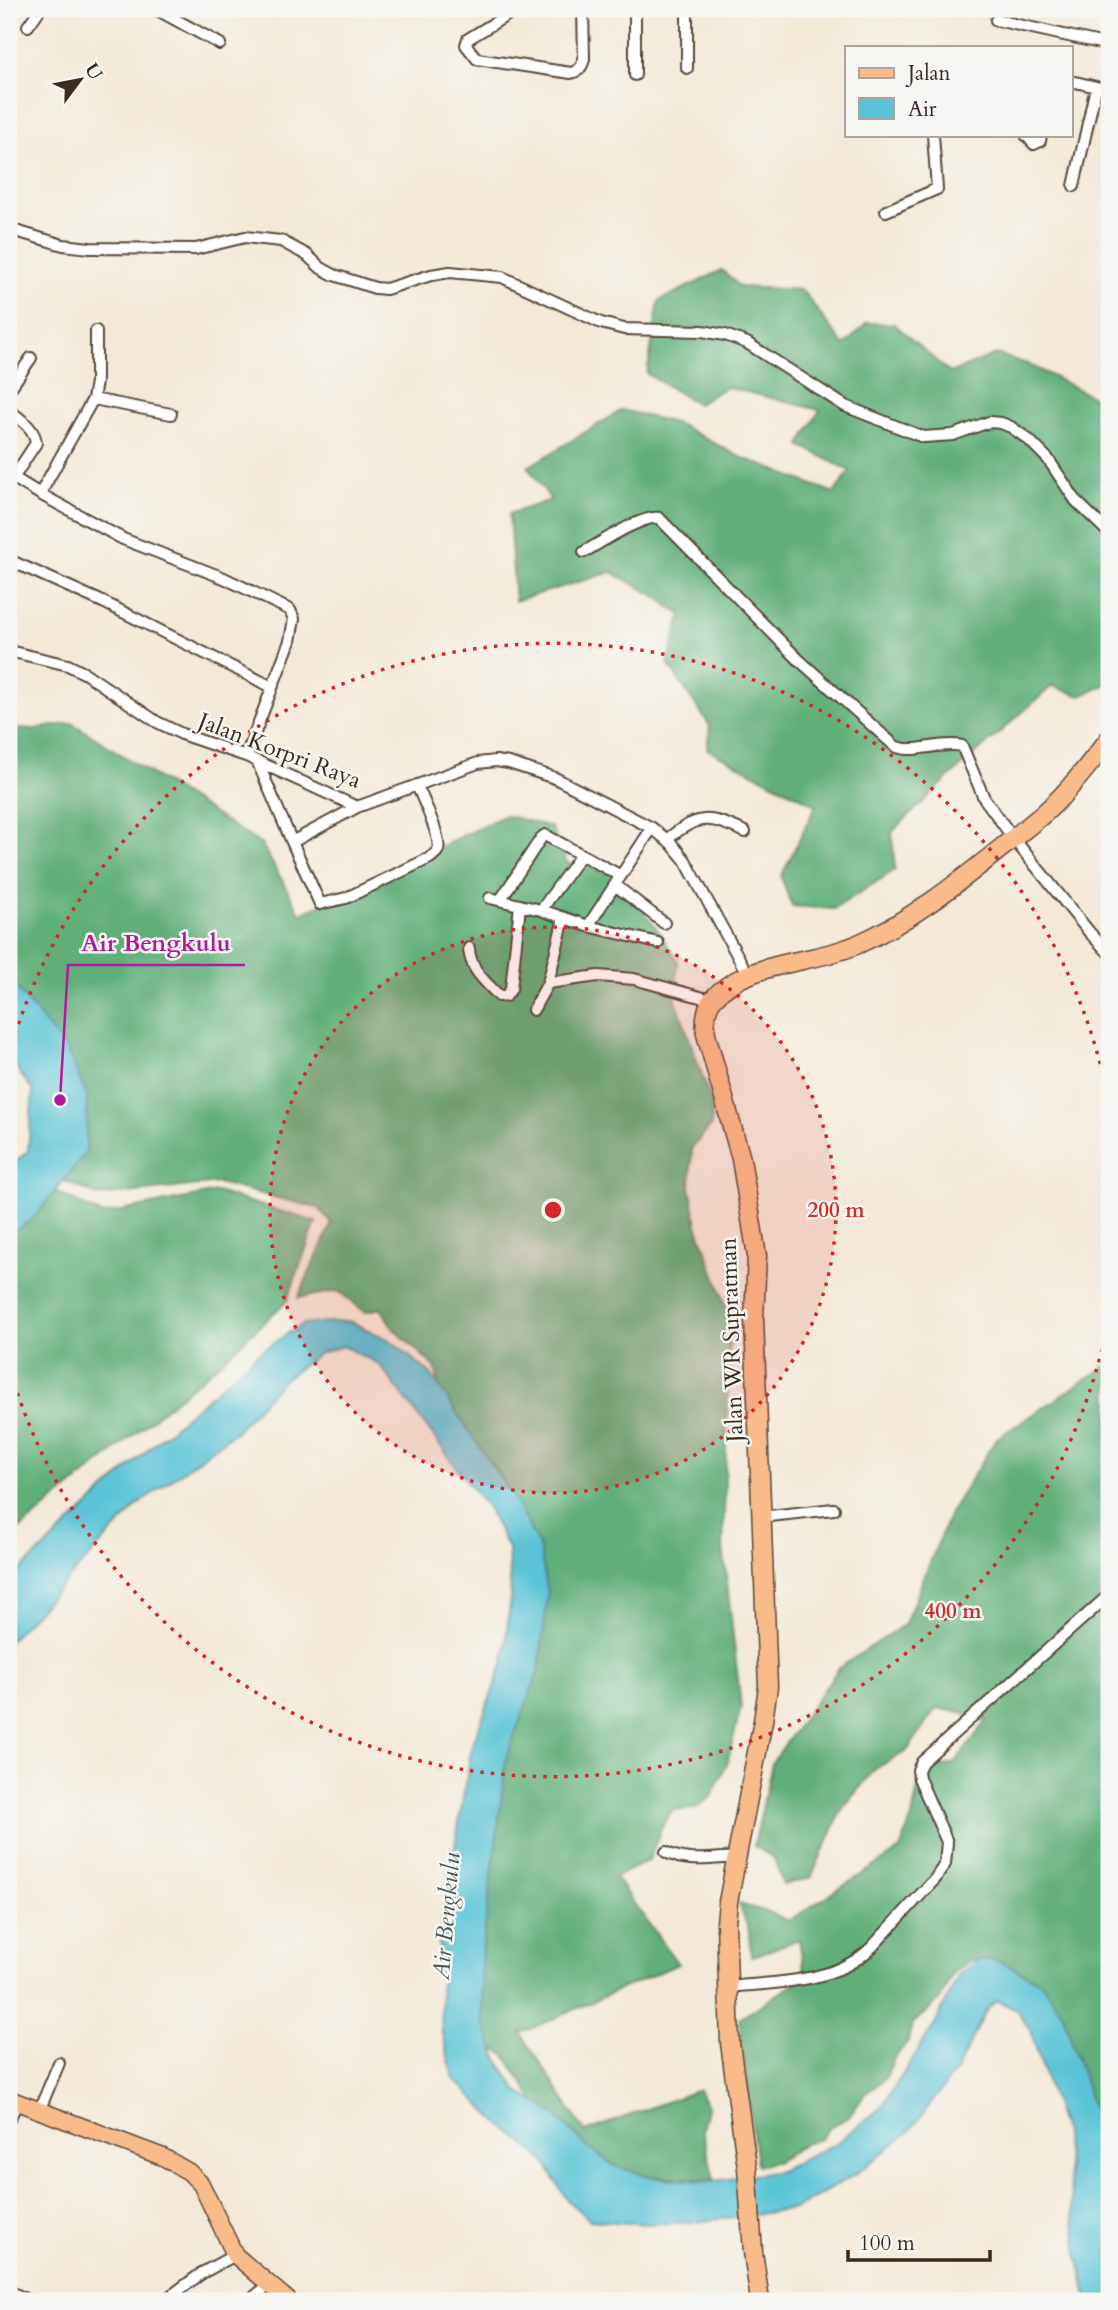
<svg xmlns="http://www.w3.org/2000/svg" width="1118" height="2310" font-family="Cardo,serif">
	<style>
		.forest { fill: #60af7a; stroke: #4e6c4c; stroke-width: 2 }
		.water { fill: #5ac4d6; stroke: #4a777a; stroke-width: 2 }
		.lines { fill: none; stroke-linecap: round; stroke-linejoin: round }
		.minor-casing { stroke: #57473a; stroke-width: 14 }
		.primary-casing { stroke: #57473a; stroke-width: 19 }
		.trunk-casing { stroke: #57473a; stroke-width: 21 }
		.minor { stroke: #fff; stroke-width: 10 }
		.primary { stroke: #fabb8b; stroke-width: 16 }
		.trunk { stroke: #fabb8b; stroke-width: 18 }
		.ring { fill: none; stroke: #d62828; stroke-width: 3.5; stroke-dasharray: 3.5 7 }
		.labels { text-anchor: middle; stroke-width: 5; stroke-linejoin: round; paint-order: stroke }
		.street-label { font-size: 23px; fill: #3b2a1e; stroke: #f6f6f2 }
		.water-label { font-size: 24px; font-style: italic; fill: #445855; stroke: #f6f6f2 }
		.centre { fill: #d62828; stroke: #f6f6f2; stroke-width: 3.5 }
		.ring-label { font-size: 21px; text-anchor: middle; font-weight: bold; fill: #d62828; stroke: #f6f6f2; stroke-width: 5; stroke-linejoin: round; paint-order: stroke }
		.leader { fill: none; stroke: #b5179e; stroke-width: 2.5 }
		.callout-dot { fill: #b5179e; stroke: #f6f6f2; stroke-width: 2.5 }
		.callout-label { font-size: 24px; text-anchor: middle; font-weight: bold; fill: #b5179e; stroke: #f6f6f2; stroke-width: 5; stroke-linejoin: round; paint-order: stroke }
	</style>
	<rect width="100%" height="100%" fill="#f6f6f2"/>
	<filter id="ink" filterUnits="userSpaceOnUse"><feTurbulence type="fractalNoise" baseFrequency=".0143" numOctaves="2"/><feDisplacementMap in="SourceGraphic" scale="14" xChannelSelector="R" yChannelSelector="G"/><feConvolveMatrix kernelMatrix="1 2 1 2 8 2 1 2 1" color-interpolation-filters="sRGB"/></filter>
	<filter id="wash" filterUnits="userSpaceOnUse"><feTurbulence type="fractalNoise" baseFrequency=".00686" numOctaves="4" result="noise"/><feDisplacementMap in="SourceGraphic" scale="28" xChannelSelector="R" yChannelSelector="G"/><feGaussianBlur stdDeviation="1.57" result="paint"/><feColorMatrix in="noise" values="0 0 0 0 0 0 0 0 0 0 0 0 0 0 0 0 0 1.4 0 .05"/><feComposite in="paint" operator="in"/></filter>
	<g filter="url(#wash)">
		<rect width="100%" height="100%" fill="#f4e9d8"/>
		<path class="forest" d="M722,270L740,287L802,290L844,346L867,323L894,324L950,373L996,354L1030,365L1109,405V683L1081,696L1052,686L946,780L892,832L895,870L834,909L792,906L781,877L816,805L707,749L710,726L668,664L681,615L652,594L612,572L515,601L509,514L551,500L528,467L622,410L678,424L738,456L834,493L850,471L800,445L820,410L726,387L698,404L647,374L659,301Z
			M72,723L262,845L301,914L505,815L551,827L567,863L613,873L655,926L678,961L675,997L712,1104L711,1126L692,1147L690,1186L697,1225L730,1317L723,1547L741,1707L727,1764L711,1797L694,1809L672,1810L661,1829L649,1860L615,1877L678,1964L521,2033L585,2132L698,2090L708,2106L702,2129L714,2180C679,2179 645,2174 610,2174L539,2108L504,2054L475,2041L472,1997L526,1531L516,1502L493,1465L448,1427L435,1367L393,1328L381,1308L365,1312L338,1291L298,1298L332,1223L318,1208L218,1183L99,1196L55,1177L9,984V728L35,729Z
			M54,1191L102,1215L216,1192L316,1222L287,1301L215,1367L9,1538V1222Z
			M1109,1364V2293L1075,2078L1078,2058L1051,2004L999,1968L971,1960L953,1973L939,2001L912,2024L908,2041L893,2060L886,2078L866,2093L849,2117L831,2126L820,2139L806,2142L778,2161L757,2166L739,2019L805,1977L799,1939L751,1957L749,1931L739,1904L768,1912L788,1921L900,1850L912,1817L921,1773L955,1763L986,1721L962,1712L936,1709L907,1751L876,1768L842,1809L811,1878L783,1885L774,1858L754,1846L772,1763L839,1668L905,1624L950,1513L996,1439Z"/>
		<path class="water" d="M9,979L67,1050L87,1095L86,1152L33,1219L9,1234V1167L28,1151L33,1091L9,1058Z
			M349,1321L390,1340L431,1374L516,1502L539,1546L548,1593L539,1670L507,1755L481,1961L483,2020L496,2056L518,2092L552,2112L591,2150L617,2167L654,2177L709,2182L780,2171L836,2143L881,2108L935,2024L959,1975L977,1960H997L1041,1982L1063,2014L1099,2127L1109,2213V2301H1088L1078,2255L1064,2134L1030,2030L1017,2010L996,2000L986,2011L956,2071L908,2133L856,2174L795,2209L697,2222L646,2224L590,2220L568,2201L544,2161L496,2120L454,2079L442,2033L439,1941L472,1746L504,1661L511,1594L508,1548L488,1509L379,1364L343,1346L320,1353L283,1380L235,1432L140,1503L9,1641V1581L154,1444L261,1351L303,1324Z"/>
	</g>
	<g filter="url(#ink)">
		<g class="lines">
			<g class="minor-casing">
				<path id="minor" d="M156,9L220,44
					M517,9L468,39L466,45L477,59L571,73C579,71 582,67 584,59L583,9
					M996,20L1109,45
					M28,26L40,9
					M687,68V9
					M635,75V9
					M1071,81L1109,90
					M1026,135L1034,144L1040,141L1041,135
					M1074,186L1096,87
					M886,211L937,189L933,135
					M9,229L63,245L90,248L196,249L245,237L281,241L307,255L321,268L334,275L375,288L386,289L431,275L450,272L502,277L601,323L624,329L702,331L725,335L747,343L845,406L923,437L953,435L989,422L1001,423L1011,427L1029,440L1048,459L1076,501L1109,533
					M9,390L31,358
					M93,399L171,414
					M9,410C20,419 35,428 36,443L10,483
					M9,475L40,494L123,539L224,578L290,610L294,619L290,641L246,756
					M40,494L93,399L96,382V331
					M584,552C600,543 642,515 659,518L798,659L895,746C911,755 940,741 962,746L984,798L1013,838L1090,933L1109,953
					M9,560L105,603L272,687
					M9,651L68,665L86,674L157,722L184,735L246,756L357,807L478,763L496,761L509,763L555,778L652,828L671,843L685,860L748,975
					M258,763L292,842L357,807
					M666,840C699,814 708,815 745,832
					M292,842L320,904L346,898L430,858C433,855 436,854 438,850C442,838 422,798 417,785
					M615,885L664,923
					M490,898L541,910L588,926L658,943
					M501,899L541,838L545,835L621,876
					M541,910L581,855
					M588,926L652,828
					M469,948C470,970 485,981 499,996H506L511,989L520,905
					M548,983L598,976L634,979L711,1000
					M533,1010L548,983L564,918
					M760,1517L834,1509
					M666,1852C686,1864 715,1858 738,1857
					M727,1987C776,1982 835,1984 872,1947L935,1879L945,1864L947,1842L919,1778L918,1770L922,1762L1109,1595
					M39,2111L59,2063
					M9,2119L18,2102
					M9,2291L29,2301
					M164,2301L202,2273L235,2255
					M249,2301L269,2285"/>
			</g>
			<g class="primary-casing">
				<path id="primary" d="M9,2099L163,2157L189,2172L201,2184L235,2255L289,2301"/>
			</g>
			<g class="trunk-casing">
				<path id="trunk" d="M760,2301L753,2252L747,2167L730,2043L726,1923L728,1902L763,1721L768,1687L754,1319L757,1256L741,1159L706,1034C705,1023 705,1008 713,999C745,961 813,964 856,945C911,921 959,882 1005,845C1023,830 1042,817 1058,800C1077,781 1093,759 1109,739"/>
			</g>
			<use href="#minor" class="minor"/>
			<use href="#primary" class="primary"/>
			<use href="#trunk" class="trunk"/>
		</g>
	</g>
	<circle cx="553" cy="1210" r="283" fill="#d62828" fill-opacity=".12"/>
	<g class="ring">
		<circle cx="553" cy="1210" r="283"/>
		<path d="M1109 1318A566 566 0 0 1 9 1366M9 1054A566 566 0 0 1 1109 1102"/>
	</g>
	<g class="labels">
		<g class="street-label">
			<text transform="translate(280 750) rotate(21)" y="8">Jalan Korpri Raya</text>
			<text transform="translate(731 1340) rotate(-92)" y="8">Jalan WR Supratman</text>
		</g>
		<g class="water-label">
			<text transform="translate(446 1916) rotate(-85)" y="8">Air Bengkulu</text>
		</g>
	</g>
	<circle cx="553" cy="1210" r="10" class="centre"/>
	<g class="ring-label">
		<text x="836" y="1217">200 m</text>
		<text x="953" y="1618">400 m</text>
	</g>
	<path class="leader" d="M60 1100L68 965H245"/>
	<circle class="callout-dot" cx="60" cy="1100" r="7"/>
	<g class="callout-label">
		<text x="156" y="951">Air Bengkulu</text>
	</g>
	<rect width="1118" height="2310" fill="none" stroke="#f6f6f2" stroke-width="35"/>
	<rect x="845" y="46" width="228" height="91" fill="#f6f6f2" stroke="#aba49d" stroke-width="2"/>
	<rect x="859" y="68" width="35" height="10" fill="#fabb8b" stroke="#aba49d" stroke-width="2"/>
	<text x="908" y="80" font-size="21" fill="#3b2a1e">Jalan</text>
	<rect x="859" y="98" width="35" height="21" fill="#5ac4d6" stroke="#aba49d" stroke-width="2"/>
	<text x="908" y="116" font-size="21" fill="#3b2a1e">Air</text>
	<g transform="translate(80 80) rotate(58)" stroke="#f6f6f2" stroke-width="5" paint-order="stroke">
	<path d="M0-5L12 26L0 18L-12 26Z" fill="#3b2a1e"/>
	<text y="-10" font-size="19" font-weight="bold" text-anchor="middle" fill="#3b2a1e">U</text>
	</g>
	<path d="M848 2250v10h142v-10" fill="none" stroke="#3b2a1e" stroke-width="3.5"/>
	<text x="859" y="2250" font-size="21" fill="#3b2a1e" stroke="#f6f6f2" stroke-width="5" paint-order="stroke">100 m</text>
</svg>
